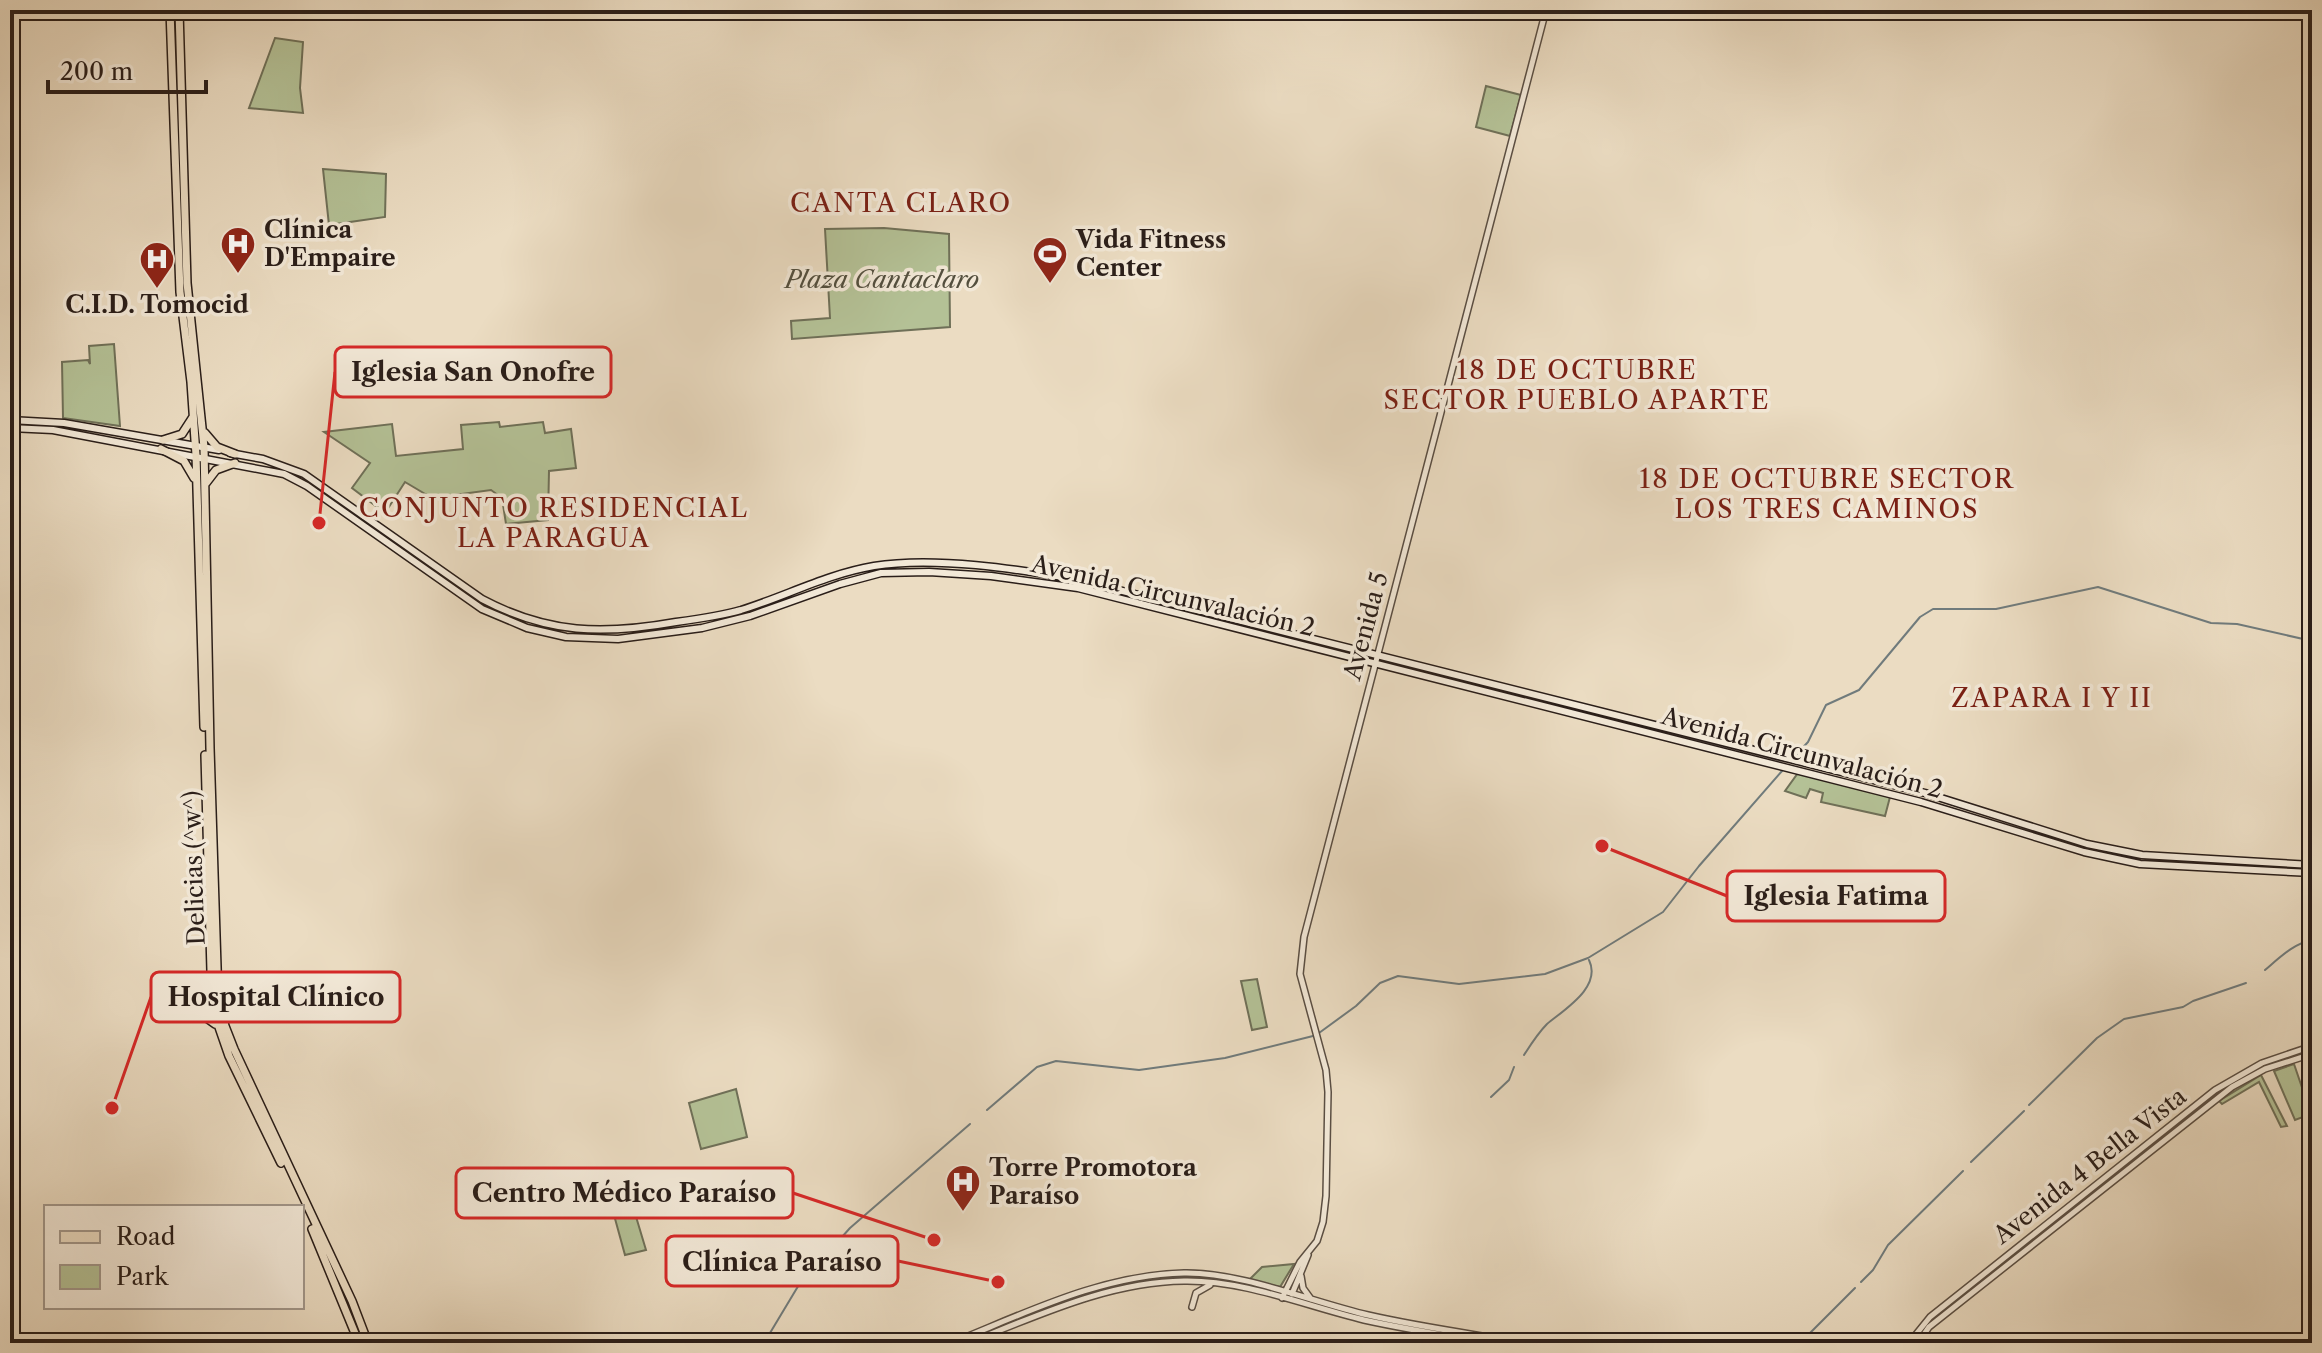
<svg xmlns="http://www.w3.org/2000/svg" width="2322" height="1353" font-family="'Libre Caslon Text',serif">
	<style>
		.green { fill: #b4c196; stroke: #6f7058; stroke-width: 2 }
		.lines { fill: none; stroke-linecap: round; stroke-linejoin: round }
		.stream { stroke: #707b7c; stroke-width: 2 }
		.tertiary-casing { stroke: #5a4e43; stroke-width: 8 }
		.secondary-casing { stroke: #2a1e19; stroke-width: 9 }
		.primary-casing { stroke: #2a1e19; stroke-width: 10 }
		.tertiary { stroke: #f2e8d7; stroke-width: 5 }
		.secondary { stroke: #f2e8d7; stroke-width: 6 }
		.primary { stroke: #ebdcc2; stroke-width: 7 }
		.labels { text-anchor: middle; stroke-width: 7; stroke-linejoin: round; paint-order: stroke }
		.poi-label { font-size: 24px; font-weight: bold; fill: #2a1e19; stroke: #f2e8d7; text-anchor: start }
		.park-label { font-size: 24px; font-style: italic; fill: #534f3e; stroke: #f2e8d7 }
		.street-label { font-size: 24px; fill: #2a1e19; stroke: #f2e8d7 }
		.neighbourhood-label { font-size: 26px; letter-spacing: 2px; fill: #7a1f14; stroke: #f2e8d7 }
		.leader { fill: none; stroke: #d62828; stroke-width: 3 }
		.callout-dot { fill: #d62828; stroke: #f2e8d7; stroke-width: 3 }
		.callout { fill: #f2e8d7; stroke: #d62828; stroke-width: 3 }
		.callout-label { font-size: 26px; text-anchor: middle; font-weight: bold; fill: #2a1e19 }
	</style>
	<rect width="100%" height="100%" fill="#ebdcc2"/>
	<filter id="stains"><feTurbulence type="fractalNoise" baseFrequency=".0025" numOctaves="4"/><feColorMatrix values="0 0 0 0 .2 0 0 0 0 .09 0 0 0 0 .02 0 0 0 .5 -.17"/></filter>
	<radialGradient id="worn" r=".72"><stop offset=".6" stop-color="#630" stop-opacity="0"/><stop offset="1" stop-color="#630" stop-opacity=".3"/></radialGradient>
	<path class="green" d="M275,38L303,42L300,88L303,113L249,108Z
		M1486,86L1521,95L1510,136L1476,127Z
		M323,169L386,174L385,217L329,225Z
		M884,228L949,234L950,327L792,339L791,321L830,318L825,229Z
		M114,344L120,426L63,418L62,362L88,360L90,364L89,346Z
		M499,422L500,427L543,422L545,433L571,429L576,468L549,471L548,520L506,524L502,498L491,490L432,498L405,482L385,513L352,488L370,463L324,432L392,424L396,456L463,449L461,425Z
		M1798,773L1890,797L1885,816L1821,802L1823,793L1810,789L1806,798L1785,791Z
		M1257,979L1267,1027L1252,1030L1241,981Z
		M2294,1064L2311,1114L2295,1120L2274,1071Z
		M2261,1075L2287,1126L2281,1127L2259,1082L2222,1104L2219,1101Z
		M736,1089L747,1137L701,1149L689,1103Z
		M634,1210L646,1250L625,1255L614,1215Z
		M1294,1264L1280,1287L1249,1280L1262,1267Z"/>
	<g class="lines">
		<path class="stream" d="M1794,757L1808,742L1826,705L1859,690L1920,617L1933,609H1996L2098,587L2211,623L2237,624L2312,641
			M2265,970C2278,959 2294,943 2312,940
			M1319,1033L1356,1006L1380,983L1398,976L1459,984L1545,974L1588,958L1663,912L1699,866L1782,771
			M1524,1055C1531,1044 1538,1033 1547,1024C1565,1009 1602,987 1589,960
			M1491,1097L1509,1080L1514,1067
			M2029,1105L2097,1038L2124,1019L2183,1007L2193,1001L2246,983
			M987,1110L1037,1067L1056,1061L1139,1070L1225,1058L1313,1036
			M1971,1162L2024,1111
			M833,1247L850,1228L970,1124
			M1861,1282L1873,1270L1888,1245L1963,1171
			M764,1343L815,1258L825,1252
			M1800,1343L1855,1288"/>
		<g class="tertiary-casing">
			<path id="tertiary" d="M1301,1276L1303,1288L1311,1299
				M1292,1294L1308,1255
				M1282,1298L1300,1262L1317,1241L1323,1222L1326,1196L1328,1092L1326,1070L1300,974L1304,937L1546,10
				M1192,1307L1196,1293L1210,1285
				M951,1343C1026,1313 1101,1275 1184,1273C1241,1272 1312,1302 1368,1315C1420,1327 1473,1334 1525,1343
				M968,1343C1037,1316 1108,1282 1184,1281C1245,1280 1305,1306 1364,1320C1405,1329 1448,1336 1490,1343
				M1909,1343L1930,1317L2215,1090L2262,1063L2312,1046
				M1918,1343L1929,1327L2232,1087L2265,1069L2312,1054"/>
		</g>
		<g class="secondary-casing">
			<path id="secondary" d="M10,420L64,423L219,450
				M10,428L53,430L284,474L307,486L482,609L527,628L566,637L618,639L702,628L750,616L840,584L881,573L929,572L991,576L1078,588L1921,802L2084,852L2140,864L2312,873
				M230,453L263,459L304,474L482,599C548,634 603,635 676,622C698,619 720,616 741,610C786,596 827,574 874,566C934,556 1018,569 1079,580L1925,793L2087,844L2142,855L2312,865"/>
		</g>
		<g class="primary-casing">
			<path id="primary" d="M170,10L180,292L191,382L196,455L204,727
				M179,10L187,283L204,447L210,748L218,998L225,1026L234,1049L352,1301L368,1343
				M205,433L217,447L235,454
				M163,440L182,434L193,417
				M161,449L184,461L194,478
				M206,483L216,470L235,463
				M205,755L212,1007L229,1056L281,1163
				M194,1009L215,1024
				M312,1229L359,1343"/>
		</g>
		<use href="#tertiary" class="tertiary"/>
		<use href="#secondary" class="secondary"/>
		<use href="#primary" class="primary"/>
	</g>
	<defs>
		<g id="hospital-pin" transform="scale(1.8)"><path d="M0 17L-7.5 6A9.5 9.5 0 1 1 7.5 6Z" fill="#8f2418" stroke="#f2e8d7"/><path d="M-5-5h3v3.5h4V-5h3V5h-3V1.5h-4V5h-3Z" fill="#fff"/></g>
		<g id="stadium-pin" transform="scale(1.8)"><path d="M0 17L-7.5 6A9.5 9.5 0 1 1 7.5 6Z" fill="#8f2418" stroke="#f2e8d7"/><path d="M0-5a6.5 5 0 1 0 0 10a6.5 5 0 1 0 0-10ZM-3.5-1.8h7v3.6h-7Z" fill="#fff"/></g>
	</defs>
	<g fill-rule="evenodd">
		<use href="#hospital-pin" x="238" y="244"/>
		<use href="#stadium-pin" x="1050" y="254"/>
		<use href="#hospital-pin" x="157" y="259"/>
		<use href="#hospital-pin" x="963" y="1182"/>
	</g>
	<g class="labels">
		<g class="poi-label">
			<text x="264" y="238">Clínica<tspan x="264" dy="28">D'Empaire</tspan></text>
			<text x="1076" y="248">Vida Fitness<tspan x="1076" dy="28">Center</tspan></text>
			<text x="157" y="313" text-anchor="middle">C.I.D. Tomocid</text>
			<text x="989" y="1176">Torre Promotora<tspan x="989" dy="28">Paraíso</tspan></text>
		</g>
		<g class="park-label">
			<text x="882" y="288">Plaza Cantaclaro</text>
		</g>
		<g class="street-label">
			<text transform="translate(1173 596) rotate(13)" y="8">Avenida Circunvalación 2</text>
			<text transform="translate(1366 626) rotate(-75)" y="8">Avenida 5</text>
			<text transform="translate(1802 753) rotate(15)" y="8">Avenida Circunvalación 2</text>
			<text transform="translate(194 868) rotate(-92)" y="8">Delicias (^w^)</text>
			<text transform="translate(2090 1166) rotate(-38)" y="8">Avenida 4 Bella Vista</text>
		</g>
		<g class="neighbourhood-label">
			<text x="901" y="212">CANTA CLARO</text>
			<text x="1577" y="379">18 DE OCTUBRE<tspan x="1577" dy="30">SECTOR PUEBLO APARTE</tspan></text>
			<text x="1827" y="488">18 DE OCTUBRE SECTOR<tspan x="1827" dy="30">LOS TRES CAMINOS</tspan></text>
			<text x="554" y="517">CONJUNTO RESIDENCIAL<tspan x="554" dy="30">LA PARAGUA</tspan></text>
			<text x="2052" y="707">ZAPARA I Y II</text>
		</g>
	</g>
	<path class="leader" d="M319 523L335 372M1602 846L1727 896M112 1108L151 997M934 1240L793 1193M998 1282L898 1261"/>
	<g class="callout-dot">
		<circle cx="319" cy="523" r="8"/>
		<circle cx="1602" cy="846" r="8"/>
		<circle cx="112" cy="1108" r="8"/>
		<circle cx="934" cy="1240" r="8"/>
		<circle cx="998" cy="1282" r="8"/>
	</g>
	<g class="callout">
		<rect x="335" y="347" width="276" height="50" rx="8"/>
		<rect x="1727" y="871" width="218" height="50" rx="8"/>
		<rect x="151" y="972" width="249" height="50" rx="8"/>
		<rect x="456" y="1168" width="337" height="50" rx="8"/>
		<rect x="666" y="1236" width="232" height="50" rx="8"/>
	</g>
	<g class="callout-label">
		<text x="473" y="381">Iglesia San Onofre</text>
		<text x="1836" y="905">Iglesia Fatima</text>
		<text x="276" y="1006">Hospital Clínico</text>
		<text x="624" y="1202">Centro Médico Paraíso</text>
		<text x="782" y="1271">Clínica Paraíso</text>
	</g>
	<rect width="2322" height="1353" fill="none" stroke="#ebdcc2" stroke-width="40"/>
	<rect x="12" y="12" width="2298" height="1329" fill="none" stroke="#2a1e19" stroke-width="4"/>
	<rect x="20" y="20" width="2282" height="1313" fill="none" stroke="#2a1e19" stroke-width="2"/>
	<rect x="44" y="1205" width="260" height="104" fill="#f2e8d7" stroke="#a2978b" stroke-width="2"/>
	<rect x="60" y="1231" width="40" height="12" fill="#ebdcc2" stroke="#a2978b" stroke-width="2"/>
	<text x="116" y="1245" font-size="24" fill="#2a1e19">Road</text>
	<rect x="60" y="1265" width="40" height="24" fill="#b4c196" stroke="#a2978b" stroke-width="2"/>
	<text x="116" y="1285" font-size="24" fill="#2a1e19">Park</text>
	<path d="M48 80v12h158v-12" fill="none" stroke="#2a1e19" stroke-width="4"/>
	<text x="60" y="80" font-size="24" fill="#2a1e19" stroke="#f2e8d7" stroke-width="6" paint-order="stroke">200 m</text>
	<rect width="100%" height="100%" filter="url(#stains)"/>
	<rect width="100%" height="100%" fill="url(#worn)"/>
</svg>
